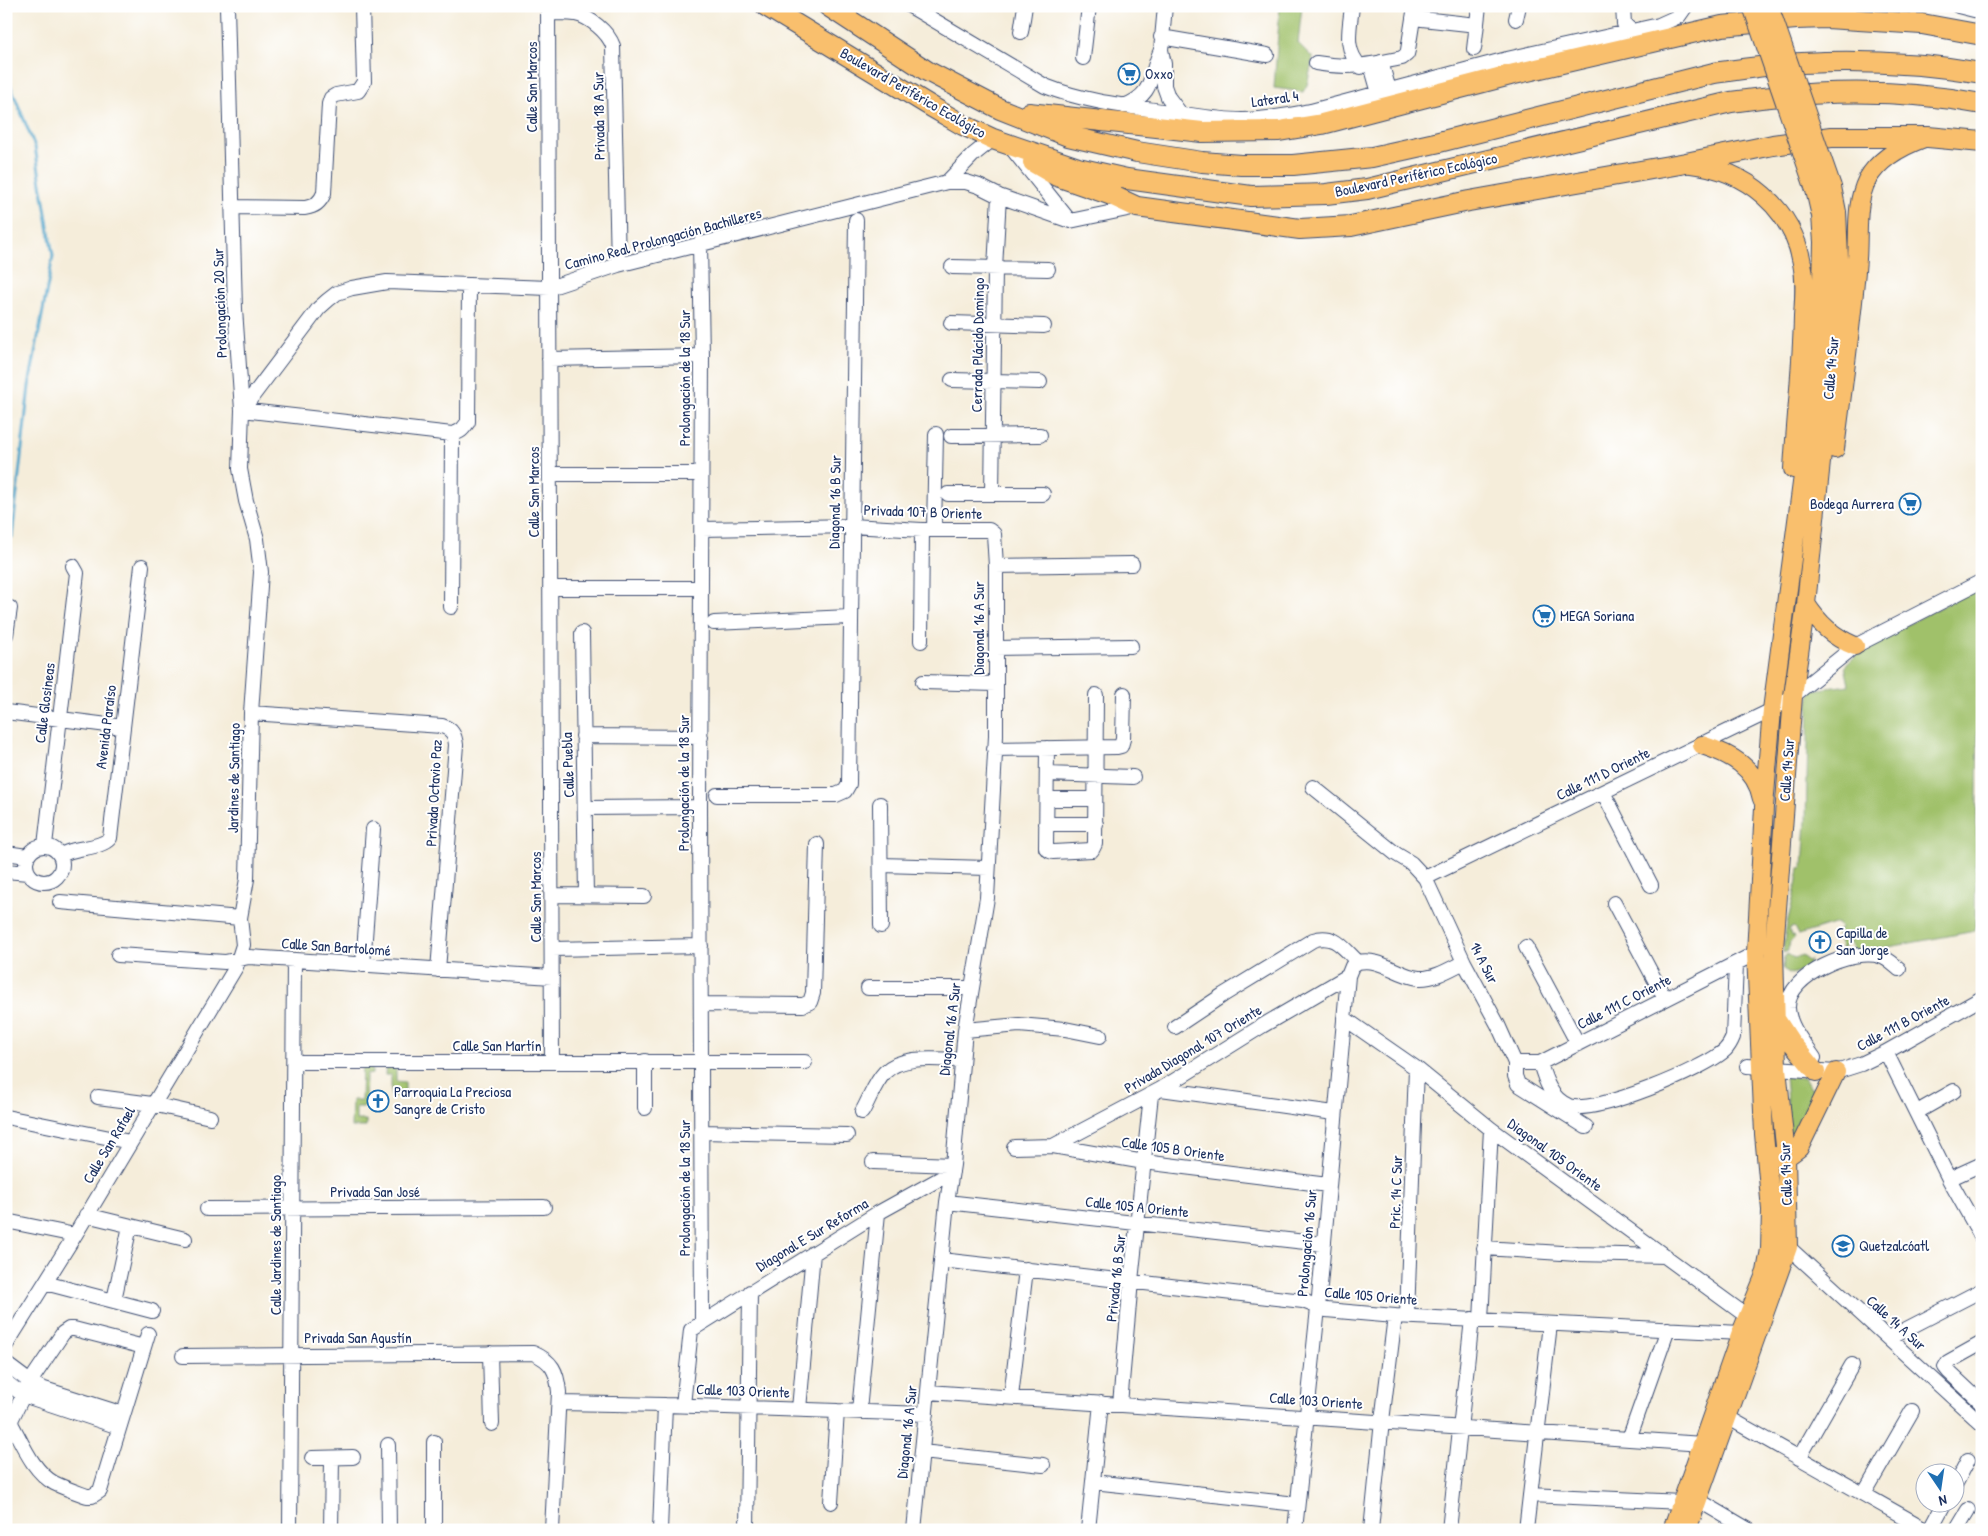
<svg xmlns="http://www.w3.org/2000/svg" width="1988" height="1536" font-family="'Patrick Hand',sans-serif">
	<style>
		.green { fill: #a0c16a; stroke: #5e7864 }
		.lines { fill: none; stroke-linecap: round; stroke-linejoin: round }
		.stream { stroke: #4fa5cb; stroke-width: 3 }
		.minor-casing { stroke: #3c4c71; stroke-width: 16 }
		.major-casing { stroke: #3c4c71; stroke-width: 20 }
		.highway-casing { stroke: #3c4c71; stroke-width: 22 }
		.minor { stroke: #fff; stroke-width: 14 }
		.major { stroke: #f9bf6d; stroke-width: 18 }
		.highway { stroke: #f9bf6d; stroke-width: 20 }
		.major-bridge-casing { stroke: #3c4c71; stroke-width: 20; stroke-linecap: butt }
		.major-bridge { stroke: #f9bf6d; stroke-width: 18 }
		.labels { text-anchor: middle; stroke-width: 4; stroke-linejoin: round; paint-order: stroke }
		.poi-label { font-size: 15px; fill: #1b2f5e; stroke: #fff; text-anchor: start }
		.street-label { font-size: 15px; fill: #1b2f5e; stroke: #fff }
	</style>
	<rect width="100%" height="100%" fill="#fff"/>
	<filter id="ink" filterUnits="userSpaceOnUse"><feTurbulence type="fractalNoise" baseFrequency=".02" numOctaves="2"/><feDisplacementMap in="SourceGraphic" scale="10" xChannelSelector="R" yChannelSelector="G"/><feConvolveMatrix kernelMatrix="1 2 1 2 8 2 1 2 1" color-interpolation-filters="sRGB"/></filter>
	<filter id="wash" filterUnits="userSpaceOnUse"><feTurbulence type="fractalNoise" baseFrequency=".0096" numOctaves="4" result="noise"/><feDisplacementMap in="SourceGraphic" scale="20" xChannelSelector="R" yChannelSelector="G"/><feGaussianBlur stdDeviation="1.12" result="paint"/><feColorMatrix in="noise" values="0 0 0 0 0 0 0 0 0 0 0 0 0 0 0 0 0 1.4 0 .05"/><feComposite in="paint" operator="in"/></filter>
	<g filter="url(#wash)">
		<rect width="100%" height="100%" fill="#f5edda"/>
		<path class="green" d="M1280,6H1302L1298,43L1313,58L1307,85L1303,92L1274,88Z
			M1982,585V727L1978,728L1975,931L1856,953L1848,940L1842,950L1836,931L1841,929L1837,923L1798,935L1794,927L1789,929L1791,936H1793L1794,938L1790,942L1788,951L1783,953C1784,923 1796,897 1799,868L1803,867L1806,821L1809,701L1812,690L1849,685L1845,666L1865,647Z
			M1787,954L1794,958L1802,955L1807,961L1810,960C1808,970 1800,971 1791,974L1783,969L1784,958Z
			M386,1062L396,1063V1081L405,1082V1096H391V1075H385Z
			M362,1063H372V1074L366,1075L365,1107H356V1120H366V1127H351L352,1100H361Z
			M1785,1076L1804,1078L1816,1097L1791,1150Z"/>
		<g class="lines">
			<path class="stream" d="M6,75L35,147L53,256L29,386L12,537"/>
		</g>
	</g>
	<g filter="url(#ink)">
		<g class="lines">
			<g class="minor-casing">
				<path id="minor" d="M548,6L552,1062
					M910,6L1045,86C1085,102 1127,106 1169,112C1193,115 1218,120 1242,120C1265,120 1288,115 1311,111L1507,59L1659,25L1679,16L1686,6
					M1165,6L1161,50L1164,64V86L1168,97L1180,113
					M1352,6C1350,28 1343,50 1361,67
					M1623,6L1624,24L1633,32L1635,38
					M1958,6L1982,12
					M548,13C557,13 566,13 575,14C590,17 608,32 613,46L618,265
					M1413,18L1477,25
					M1516,19L1519,6
					M1021,32L1025,6
					M1161,37L1267,55
					M1474,49L1479,6
					M1083,58L1089,6
					M1381,62L1389,90
					M1316,63C1350,69 1369,65 1402,58L1407,54L1408,50L1415,6
					M1371,65L1379,93
					M1124,106C1155,94 1149,76 1161,50
					M1009,145L1069,220
					M947,182L973,155L993,139
					M233,207L305,208C315,206 320,203 324,193L329,104L331,98L336,95L358,91L364,82L362,6
					M700,243L702,356L700,807L702,1323
					M952,267L1048,269
					M951,323L1044,326
					M549,359L702,356
					M952,380L1040,382
					M242,410L319,308L328,300L337,293L352,288L387,282L549,288L618,265L947,182H966L979,186L999,196L1070,221L1137,207
					M242,410L452,434C461,432 463,429 468,422L469,285
					M951,436L1040,435
					M550,474H701
					M948,494H1043
					M992,494L995,268L999,196
					M702,529L851,526L922,530H989L994,534L996,566V736L987,898L965,1030L953,1165L947,1202L914,1530
					M934,530L936,434
					M996,566L1132,564
					M550,588H701
					M451,607L452,434
					M714,623L849,617
					M582,633L586,895
					M6,635L10,608
					M921,641L922,530
					M996,648L1131,646
					M923,682L995,684
					M6,712L123,727
					M251,713L442,726C452,729 455,735 456,745L438,970
					M583,736L701,737
					M1047,748L1046,848L1050,851L1053,852L1092,850L1095,844L1096,695
					M994,749L1117,747L1121,746L1123,739L1124,694
					M1047,774L1133,777
					M1313,787L1396,854L1411,863L1425,878L1464,962L1498,1025L1515,1063
					M1603,792L1651,885
					M717,795H836L845,791L849,784L856,220
					M1047,799H1095
					M880,804L881,926
					M585,808L700,807
					M1046,824H1096
					M45,845L77,573L73,566
					M26 864a18 18 0 1 1 36 0a18 18 0 1 1-36 0Z
					M6,853L27,856
					M60,856C73,846 100,850 110,838L142,566
					M881,865L988,868
					M6,871L28,873
					M1425,878L1772,710L1793,696L1855,646L1982,581
					M552,895L644,896
					M60,902L240,918
					M1614,903L1665,999
					M1526,947L1578,1044
					M552,949L701,946
					M118,955L225,962L249,957L552,977
					M1358,962C1381,957 1397,976 1419,978C1434,979 1450,969 1464,962
					M363,965L373,829
					M868,988H971
					M701,1004L803,1005L810,1002L813,993L817,844
					M1344,1018L1416,1068L1491,1129L1748,1317
					M1175,1027L1223,995L1313,940C1335,933 1343,948 1358,962
					M965,1030L1019,1025L1065,1029L1100,1036
					M1886,1052L1949,1179L1982,1238
					M1814,1058C1804,1043 1789,1027 1788,1008C1787,974 1853,948 1880,956C1887,958 1893,964 1899,969
					M645,1061V1108
					M294,1062H805
					M1540,1063C1545,1080 1551,1099 1569,1106C1594,1115 1705,1069 1725,1050C1729,1046 1731,1042 1733,1037L1736,964
					M1747,1066L1836,1072L1861,1064L1886,1052L1982,998
					M1161,1089L1334,1113
					M98,1097L152,1104L210,1117
					M862,1112C869,1100 875,1082 885,1072C903,1054 939,1060 961,1060
					M1917,1112L1954,1091
					M6,1117L130,1142
					M1586,1127L1518,1084L1515,1076V1063H1540L1756,953
					M701,1132L847,1135
					M1053,1146L1161,1089L1262,1026L1348,976
					M1014,1147L1053,1146L1144,1162L1328,1185
					M873,1162L953,1165
					M1949,1179L1982,1164
					M947,1202L1323,1244
					M207,1209L544,1207
					M86,1215L185,1239
					M6,1221L75,1235
					M1788,1247L1982,1424
					M1484,1248L1577,1254L1666,1256
					M941,1260L1303,1301L1326,1310L1395,1316L1741,1333
					M45,1283L152,1311
					M114,1300L130,1226
					M1407,1316L1416,1068
					M1481,1320L1491,1129
					M1889,1338L1982,1290
					M1982,1343L1948,1362L1945,1367L1949,1372L1982,1403
					M6,1345L75,1235L236,967L243,945L240,918L247,879L251,713L261,572L257,539L246,501L240,469L242,410L235,309L227,6
					M144,1347L74,1329H69L63,1333L30,1382L11,1420L12,1425C23,1445 33,1471 54,1483C64,1488 76,1492 87,1496H92L100,1491L148,1334
					M490,1353L492,1424
					M183,1356L533,1353C552,1361 557,1371 559,1392L552,1530
					M6,1364L30,1382L41,1388L123,1414
					M6,1382L23,1395L119,1427
					M928,1392L1703,1444
					M1011,1397L1026,1269
					M560,1403L665,1405L926,1414
					M1120,1404L1131,1281L1151,1095
					M683,1405L691,1330L878,1213L952,1172
					M799,1409L813,1253
					M859,1411L878,1213
					M1727,1417L1927,1530
					M1629,1439L1668,1329
					M434,1442V1530
					M388,1445L389,1530
					M922,1452L1043,1465
					M312,1458L353,1457
					M1799,1458L1852,1365
					M1093,1482L1297,1504
					M1956,1483L1968,1460
					M1864,1494L1912,1411
					M1530,1495L1682,1502
					M1698,1500L1749,1530
					M831,1502L837,1411
					M290,1530L294,960
					M331,1530L332,1458
					M660,1530L665,1405
					M747,1530L750,1292
					M1088,1530L1101,1403
					M1295,1530L1318,1308L1348,976L1352,966L1358,962
					M1371,1530L1382,1421L1395,1316
					M1449,1530L1472,1319
					M1526,1530L1550,1324
					M1930,1530L1944,1504
					M1956,1530L1968,1510"/>
			</g>
			<g class="major-casing">
				<path id="major" d="M1691,164C1746,170 1792,208 1802,263C1806,281 1804,299 1803,317C1802,367 1796,418 1793,469
					M1835,449C1843,386 1852,323 1857,259C1859,233 1855,204 1867,180C1879,158 1902,146 1924,138
					M1806,604C1819,624 1833,637 1855,646
					M1702,745C1730,754 1756,767 1762,799
					M1776,1019L1791,1042L1816,1072
					M1776,1156L1791,1154L1799,1148L1836,1072
					M1672,1530L1741,1333L1766,1272L1770,1249L1771,1210L1764,1134L1756,953L1764,807L1772,710L1809,430L1822,282L1823,242L1821,216L1815,190
					M1687,1530L1788,1247L1786,1156L1777,1068L1774,949L1793,696L1806,604L1840,282L1837,212L1832,187"/>
			</g>
			<g class="highway-casing">
				<path id="highway" d="M766,6L932,107L963,125L993,139L1078,168L1127,179L1251,196L1326,194L1367,189L1731,102C1813,90 1900,88 1982,104
					M828,6L927,71L1000,109L1068,136L1137,152L1202,162L1241,165H1293L1372,157L1435,143L1714,73C1743,69 1773,64 1802,63C1862,60 1923,63 1982,73
					M1029,113L1202,132L1279,131L1322,124L1510,75L1722,26L1796,19L1827,18L1922,24L1982,35
					M1033,162L1057,176L1109,194L1137,207L1300,229L1351,226L1469,201L1686,163L1773,145L1831,137H1928L1982,142"/>
			</g>
			<use href="#minor" class="minor"/>
			<use href="#major" class="major"/>
			<use href="#highway" class="highway"/>
			<g class="major-bridge-casing">
				<path id="major-bridge" d="M1752,6L1815,190
					M1769,6L1832,187"/>
			</g>
			<use href="#major-bridge" class="major-bridge"/>
		</g>
	</g>
	<defs>
		<g id="supermarket-ring" transform="scale(1.125)"><circle r="9.5" fill="#fff" stroke="#1f6fb2" stroke-width="1.5"/><path d="M-6-5.5h2.5l.6 2H6L4.5 2H-2.5L-4.4-4H-6ZM-1.5 3.2a1.3 1.3 0 1 0 .1 0ZM3 3.2a1.3 1.3 0 1 0 .1 0Z" fill="#1f6fb2"/></g>
		<g id="church-ring" transform="scale(1.125)"><circle r="9.5" fill="#fff" stroke="#1f6fb2" stroke-width="1.5"/><path d="M-1.2-6h2.4v3.5h3.3v2.4h-3.3V6h-2.4V-.1h-3.3v-2.4h3.3Z" fill="#1f6fb2"/></g>
		<g id="school-ring" transform="scale(1.125)"><circle r="9.5" fill="#fff" stroke="#1f6fb2" stroke-width="1.5"/><path d="M0-5L7-2L0 1L-7-2ZM-4 1L0 2.5L4 1V4Q0 6-4 4Z" fill="#1f6fb2"/></g>
	</defs>
	<g fill-rule="evenodd">
		<use href="#supermarket-ring" x="1129" y="74"/>
		<use href="#supermarket-ring" x="1910" y="504"/>
		<use href="#supermarket-ring" x="1544" y="616"/>
		<use href="#church-ring" x="1820" y="942"/>
		<use href="#church-ring" x="378" y="1101"/>
		<use href="#school-ring" x="1843" y="1246"/>
	</g>
	<g class="labels">
		<g class="poi-label">
			<text x="1145" y="79">Oxxo</text>
			<text x="1894" y="509" text-anchor="end">Bodega Aurrera</text>
			<text x="1560" y="621">MEGA Soriana</text>
			<text x="1836" y="938">Capilla de<tspan x="1836" dy="17">San Jorge</tspan></text>
			<text x="394" y="1097">Parroquia La Preciosa<tspan x="394" dy="17">Sangre de Cristo</tspan></text>
			<text x="1859" y="1251">Quetzalcóatl</text>
		</g>
		<g class="street-label">
			<text transform="translate(532 87) rotate(-90)" y="5">Calle San Marcos</text>
			<text transform="translate(913 93) rotate(30)" y="5">Boulevard Periférico Ecológico</text>
			<text transform="translate(1275 99) rotate(-8)" y="5">Lateral 4</text>
			<text transform="translate(599 116) rotate(-91)" y="5">Privada 18 A Sur</text>
			<text transform="translate(1416 175) rotate(-12)" y="5">Boulevard Periférico Ecológico</text>
			<text transform="translate(663 239) rotate(-15)" y="5">Camino Real Prolongación Bachilleres</text>
			<text transform="translate(220 303) rotate(-92)" y="5">Prolongación 20 Sur</text>
			<text transform="translate(978 345) rotate(-89)" y="5">Cerrada Plácido Domingo</text>
			<text transform="translate(1831 368) rotate(-85)" y="5">Calle 14 Sur</text>
			<text transform="translate(685 378) rotate(-90)" y="5">Prolongación de la 18 Sur</text>
			<text transform="translate(534 492) rotate(-90)" y="5">Calle San Marcos</text>
			<text transform="translate(835 502) rotate(-89)" y="5">Diagonal 16 B Sur</text>
			<text transform="translate(923 512) rotate(2)" y="5">Privada 107 B Oriente</text>
			<text transform="translate(979 628) rotate(-90)" y="5">Diagonal 16 A Sur</text>
			<text transform="translate(45 703) rotate(-83)" y="5">Calle Glosineas</text>
			<text transform="translate(106 727) rotate(-83)" y="5">Avenida Paraíso</text>
			<text transform="translate(568 765) rotate(-92)" y="5">Calle Puebla</text>
			<text transform="translate(1787 770) rotate(-86)" y="5">Calle 14 Sur</text>
			<text transform="translate(1603 774) rotate(-26)" y="5">Calle 111 D Oriente</text>
			<text transform="translate(234 778) rotate(-89)" y="5">Jardines de Santiago</text>
			<text transform="translate(684 783) rotate(-90)" y="5">Prolongación de la 18 Sur</text>
			<text transform="translate(434 793) rotate(-87)" y="5">Privada Octavio Paz</text>
			<text transform="translate(536 897) rotate(-90)" y="5">Calle San Marcos</text>
			<text transform="translate(336 947) rotate(4)" y="5">Calle San Bartolomé</text>
			<text transform="translate(1484 963) rotate(63)" y="5">14 A Sur</text>
			<text transform="translate(1624 1002) rotate(-27)" y="5">Calle 111 C Oriente</text>
			<text transform="translate(1903 1023) rotate(-28)" y="5">Calle 111 B Oriente</text>
			<text transform="translate(950 1029) rotate(-83)" y="5">Diagonal 16 A Sur</text>
			<text x="497" y="1051">Calle San Martín</text>
			<text transform="translate(1193 1049) rotate(-31)" y="5">Privada Diagonal 107 Oriente</text>
			<text transform="translate(109 1145) rotate(-59)" y="5">Calle San Rafael</text>
			<text transform="translate(1173 1149) rotate(8)" y="5">Calle 105 B Oriente</text>
			<text transform="translate(1555 1155) rotate(36)" y="5">Diagonal 105 Oriente</text>
			<text transform="translate(1786 1174) rotate(-92)" y="5">Calle 14 Sur</text>
			<text transform="translate(685 1188) rotate(-90)" y="5">Prolongación de la 18 Sur</text>
			<text x="375" y="1197">Privada San José</text>
			<text transform="translate(1396 1192) rotate(-88)" y="5">Pric. 14 C Sur</text>
			<text transform="translate(1137 1207) rotate(6)" y="5">Calle 105 A Oriente</text>
			<text transform="translate(812 1235) rotate(-31)" y="5">Diagonal E Sur Reforma</text>
			<text transform="translate(1307 1243) rotate(-85)" y="5">Prolongación 16 Sur</text>
			<text transform="translate(276 1245) rotate(-90)" y="5">Calle Jardines de Santiago</text>
			<text transform="translate(1116 1278) rotate(-84)" y="5">Privada 16 B Sur</text>
			<text transform="translate(1371 1296) rotate(5)" y="5">Calle 105 Oriente</text>
			<text transform="translate(1896 1323) rotate(42)" y="5">Calle 14 A Sur</text>
			<text x="358" y="1343">Privada San Agustín</text>
			<text transform="translate(743 1391) rotate(2)" y="5">Calle 103 Oriente</text>
			<text transform="translate(1316 1401) rotate(4)" y="5">Calle 103 Oriente</text>
			<text transform="translate(907 1432) rotate(-84)" y="5">Diagonal 16 A Sur</text>
		</g>
	</g>
	<rect width="1988" height="1536" fill="none" stroke="#fff" stroke-width="25"/>
	<g transform="translate(1940 1488) rotate(167)"><circle r="24" fill="#ffffff" stroke="#a4acbf"/>
	<path d="M0-4L9 19L0 12L-9 19Z" fill="#1f6fb2"/>
	<text y="-8" font-size="14" font-weight="bold" text-anchor="middle" fill="#1b2f5e">N</text>
	</g>
</svg>
